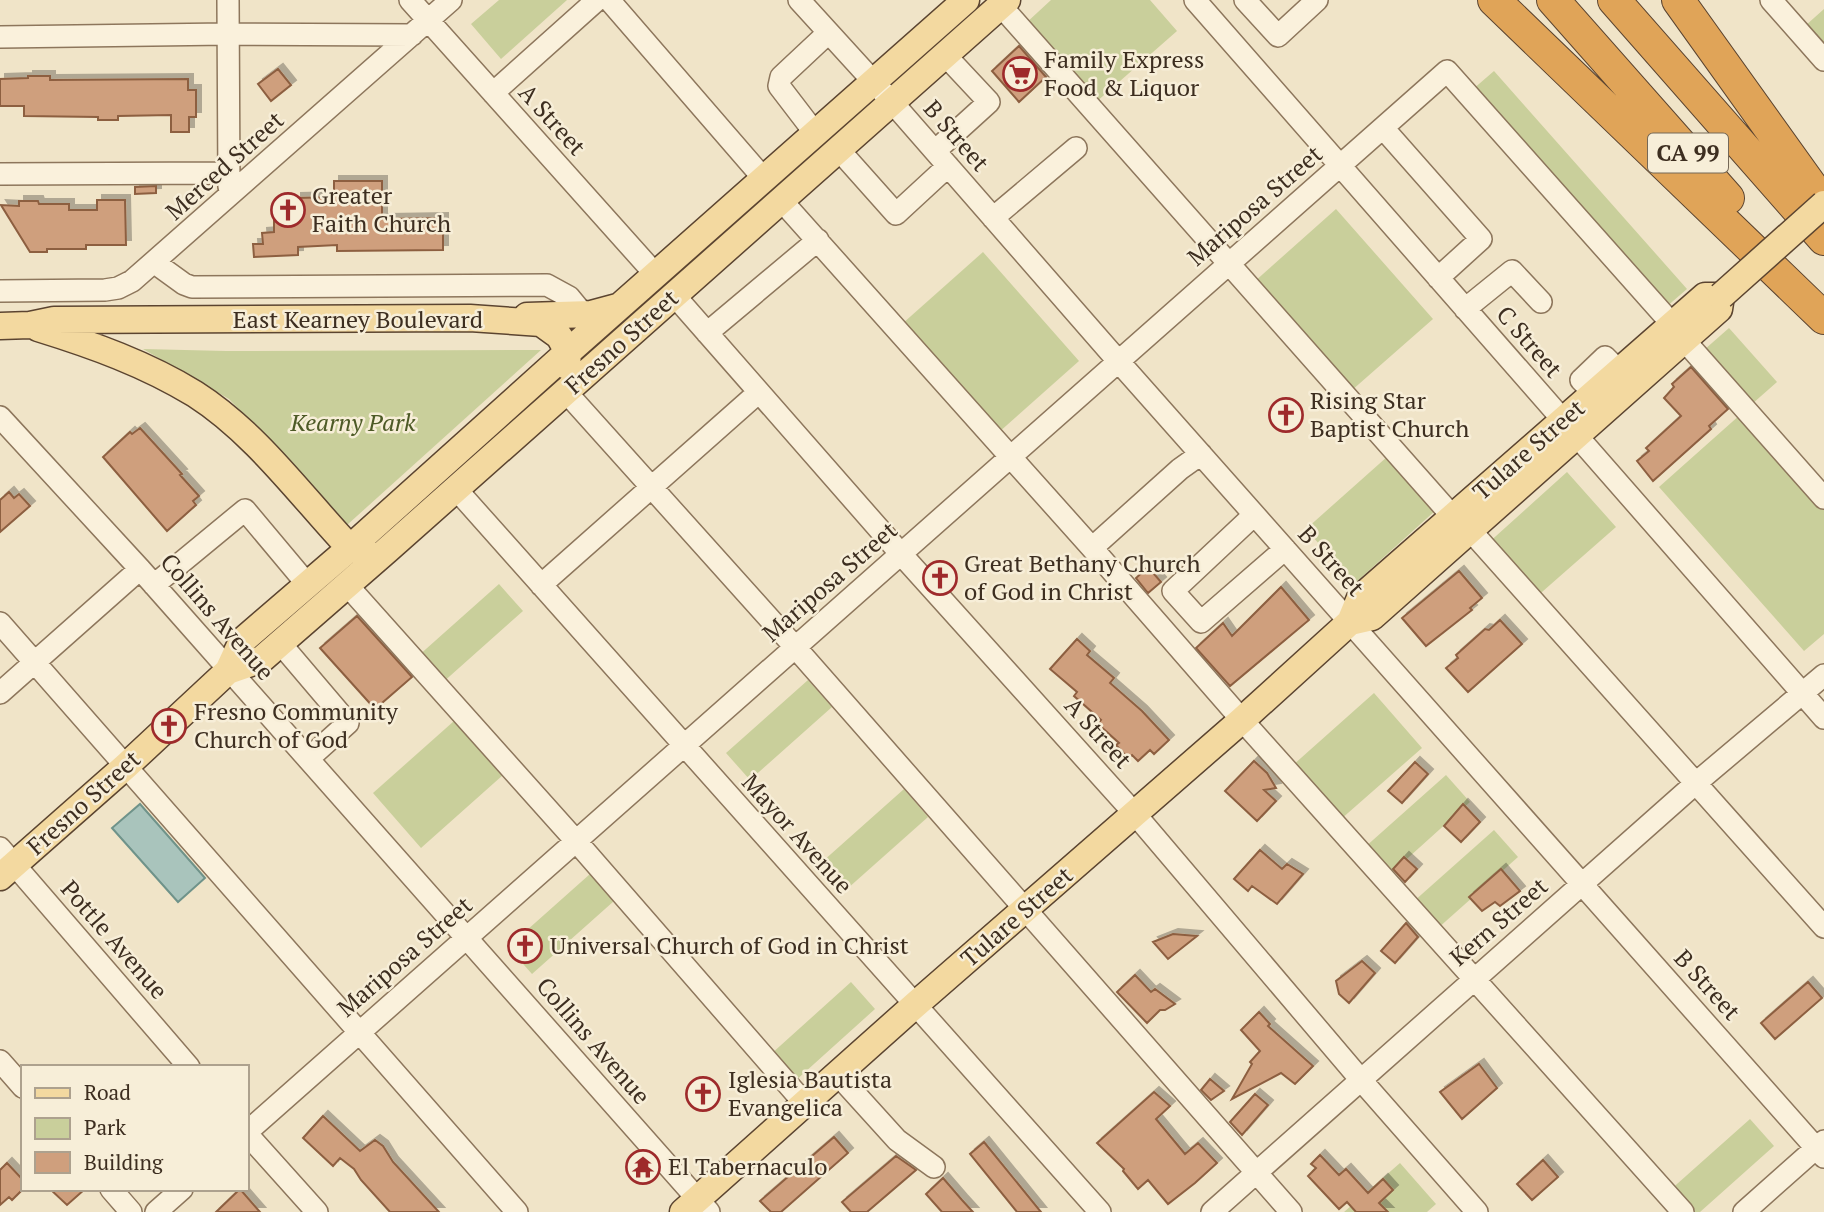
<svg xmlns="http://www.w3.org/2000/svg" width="1824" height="1212" font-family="'PT Serif',serif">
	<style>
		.green { fill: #c9cf9b }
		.water { fill: #a9c4bc; stroke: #6f938a; stroke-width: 2 }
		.building { fill: #cf9f7d; stroke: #8d5f41; stroke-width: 2; filter: url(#shadow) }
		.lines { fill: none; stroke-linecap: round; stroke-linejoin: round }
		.minor-casing { stroke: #8d765c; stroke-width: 24 }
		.major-casing { stroke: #5b4430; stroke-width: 29 }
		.highway-casing { stroke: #5b4430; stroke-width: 34 }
		.minor { stroke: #faf1dc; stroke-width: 21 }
		.major { stroke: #f3d9a0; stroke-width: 26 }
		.highway { stroke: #e0a458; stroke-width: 32 }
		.major-bridge-casing { stroke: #5b4430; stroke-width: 29; stroke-linecap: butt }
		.major-bridge { stroke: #f3d9a0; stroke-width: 26 }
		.labels { text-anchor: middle; stroke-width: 5; stroke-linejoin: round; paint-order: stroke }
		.shield { fill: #f7eed8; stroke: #756857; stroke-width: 2 }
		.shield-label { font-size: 23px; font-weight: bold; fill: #3d2e20 }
		.poi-label { font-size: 24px; fill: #3d2e20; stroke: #f7eed8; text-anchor: start }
		.street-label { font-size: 24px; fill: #3d2e20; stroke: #f7eed8 }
		.park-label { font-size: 24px; font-style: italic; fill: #4d5a26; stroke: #f7eed8 }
	</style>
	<defs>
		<filter id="shadow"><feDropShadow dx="5" dy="-5" stdDeviation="0" flood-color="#0004"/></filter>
	</defs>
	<rect width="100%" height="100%" fill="#f0e4c8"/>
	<path class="green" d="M499,0H567L501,59L471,24Z
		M1051,0H1150L1177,31L1095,103L1025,24Z
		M1824,9V46L1805,26Z
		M1494,71L1687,289L1665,308L1472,90Z
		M1336,209L1433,319L1351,391L1254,282Z
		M983,252L1079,361L998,433L902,324Z
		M1729,328L1777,382L1752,404L1704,350Z
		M143,349L226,351L541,350L347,525L297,470L229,399Z
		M1741,414L1824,508V634L1804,651L1659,487Z
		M1388,456L1436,510L1354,584L1306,529Z
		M1567,472L1616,527L1534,599L1486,545Z
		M499,584L523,611L441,684L417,657Z
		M808,680L832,707L750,780L726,753Z
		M1374,693L1422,748L1340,820L1292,766Z
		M454,721L503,775L421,848L373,793Z
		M1446,775L1470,802L1389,875L1364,848Z
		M904,789L928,817L847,889L822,862Z
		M1494,830L1518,857L1437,929L1413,902Z
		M590,874L614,901L532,974L508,947Z
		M851,982L875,1009L794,1082L770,1055Z
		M1750,1119L1774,1146L1700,1212H1686L1668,1192Z
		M1400,1163L1436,1204L1427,1212H1344Z"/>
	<path class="water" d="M140,804L205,878L178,902L112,828Z"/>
	<path class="building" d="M1019,46L1046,77L1019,102L992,71Z
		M278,69L291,85L271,101L258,84Z
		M28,76H50V80L188,79V90H196V117H189V132H171V115L118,116V120H98V117L24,116V106H0V79L28,78Z
		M334,181H382V219L443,218V250L337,251V245L298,247V255L254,257L253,244H263L262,233L274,232V213L296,212V198L334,197Z
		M156,186V193L135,194V187Z
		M97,200H125L126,245H86V249H47V252H30L1,205L19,206V201H38L39,204H69V210H97Z
		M1691,367L1728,409L1709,426L1711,429L1653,481L1637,461L1649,451L1646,448L1681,416L1664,398L1674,387L1672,384Z
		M140,428L182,474L180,475L199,496L193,501L196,505L167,531L103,457L130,432L132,434Z
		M9,492L14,498L19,494L30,506L0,532V500Z
		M1148,567L1161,582L1148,593L1136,578Z
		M1459,571L1482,598L1470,608L1472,610L1426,646L1402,618Z
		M1281,587L1309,620L1230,686L1196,648L1223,623L1232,636Z
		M357,616L412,677L375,709L320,648Z
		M1500,620L1522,644L1468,692L1446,668L1458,658L1456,655L1485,629L1489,630Z
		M1077,639L1090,651L1087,655L1114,678L1110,683L1142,711L1169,740L1154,754L1150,750L1138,761L1132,755L1128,758L1116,745L1119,743L1098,724L1101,720L1074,696L1077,692L1050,669Z
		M1254,761L1267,773L1276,788L1264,790L1276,801L1257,821L1225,791Z
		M1415,762L1428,774L1402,803L1388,791Z
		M1463,804L1480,822L1461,842L1444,826Z
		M1260,850L1282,869L1287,864L1303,874L1277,904L1252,886L1248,891L1234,879Z
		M1404,857L1417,869L1405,882L1393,869Z
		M1501,869L1520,891L1500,906L1495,902L1482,911L1469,897Z
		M1406,923L1418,937L1395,963L1381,951Z
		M1173,934L1197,936L1168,959L1153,942Z
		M1362,961L1375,973L1349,1003L1339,994L1336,981Z
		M1135,975L1151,992L1155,989L1175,1004L1165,1010H1160L1147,1023L1117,992Z
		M1808,982L1822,998L1775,1039L1761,1023Z
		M1259,1012L1270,1024L1268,1026L1313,1066L1295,1084L1281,1073L1232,1099L1252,1064L1250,1062L1260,1051L1241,1030Z
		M1479,1064L1497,1088L1462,1119L1440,1092Z
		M1210,1079L1224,1091L1211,1100L1201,1090Z
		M1154,1092L1170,1106L1156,1119L1185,1154L1198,1143L1217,1163L1195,1183L1168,1204L1148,1180L1138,1189L1123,1171L1124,1169L1097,1143Z
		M1255,1094L1268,1105L1242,1135L1230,1122Z
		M323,1116L360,1151L375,1140L383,1146L393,1162L439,1212H390L361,1180L354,1169L340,1158L333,1166L303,1138Z
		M834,1137L848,1153L781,1212H771L760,1201Z
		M984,1142L1041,1212H1017L970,1154Z
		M1320,1155L1339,1175L1346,1169L1368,1193L1383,1179L1393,1190L1379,1203L1388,1212H1356L1347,1202L1339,1209L1308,1176L1316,1168L1311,1164Z
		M896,1156L916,1170L867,1212H851L842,1202Z
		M1543,1160L1558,1177L1532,1200L1517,1184Z
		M7,1163L23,1180V1189L12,1200L9,1197L0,1205V1170Z
		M943,1178L962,1200L973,1212H942L926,1194Z
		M50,1189H85L67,1205Z
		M240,1189L260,1212H216Z"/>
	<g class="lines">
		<g class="minor-casing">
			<path id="minor" d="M228,0L229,187
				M410,0L656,275
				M609,0L764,179
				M799,0L892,102L1119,362L1824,1157
				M1195,0L1824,718
				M1245,0L1278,36L1317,0
				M1771,0L1824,60
				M1001,6L1453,517
				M0,37L227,34L412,35
				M493,93L597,0
				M1383,128L1481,239L1438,278
				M815,133L779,86L781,77L828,33
				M839,150L896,214L948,166
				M935,151L989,102L945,55
				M0,174L227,173
				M781,200L1092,548L1242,720L1683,1212
				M993,218L1076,148
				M155,263L184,284L192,287L547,285L569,297L583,314
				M0,291L105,290L118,288L132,281L451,0
				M674,295L901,554L1135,814L1361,1080L1477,1212
				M1465,309L1512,271L1541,302
				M707,333L818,240
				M1684,340L1824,498
				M566,392L795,647L1291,1212
				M1594,393L1581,380L1605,357L1619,371
				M0,417L140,569L709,1212
				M456,489L1100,1212
				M1254,515L1173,591L1201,622L1285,549
				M1470,530L1824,927
				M1092,548L1180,469L1201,454
				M154,585L245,510L307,584
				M347,585L576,841L806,1105
				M541,585L759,392
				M0,623L517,1212
				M280,643L348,723L308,759
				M0,693L140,569
				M0,848L189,1067
				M0,1061L23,1087
				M839,1076L897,1140L934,1167
				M247,1132L1447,71L1672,324
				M247,1134L317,1212
				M111,1189L131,1212
				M156,1212L182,1189
				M1212,1212L1696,783L1824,675
				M1744,1212L1824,1141"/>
		</g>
		<g class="major-casing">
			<path id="major" d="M527,316L591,314L617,307
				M0,326L30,325L54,320L470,318L541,323L559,336L568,352L567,366
				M38,328C93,345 146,364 195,394C256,433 301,496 350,548L366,552
				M228,671L262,659L386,551L1007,0
				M0,877L126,766L228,671L242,641L350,548L568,352L966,0
				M683,1212L915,1005L1242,720L1350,622L1360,598L1705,296H1721L1719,309L1372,617L1350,622"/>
		</g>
		<g class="highway-casing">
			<path id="highway" d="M1494,0L1824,318
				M1553,0L1728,198
				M1614,0L1824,239
				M1678,0L1824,204"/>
		</g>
		<use href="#minor" class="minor"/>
		<use href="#major" class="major"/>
		<use href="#highway" class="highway"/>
		<g class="major-bridge-casing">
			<path id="major-bridge" d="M1721,296L1824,204"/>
		</g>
		<use href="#major-bridge" class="major-bridge"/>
	</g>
	<defs>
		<g id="supermarket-ring" transform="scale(1.75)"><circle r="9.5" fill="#f7eed8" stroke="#9e2a2b" stroke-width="1.5"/><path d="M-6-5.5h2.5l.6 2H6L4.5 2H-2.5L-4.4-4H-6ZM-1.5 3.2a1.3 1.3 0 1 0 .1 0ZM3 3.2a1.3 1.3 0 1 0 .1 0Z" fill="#9e2a2b"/></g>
		<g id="church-ring" transform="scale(1.75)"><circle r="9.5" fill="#f7eed8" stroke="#9e2a2b" stroke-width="1.5"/><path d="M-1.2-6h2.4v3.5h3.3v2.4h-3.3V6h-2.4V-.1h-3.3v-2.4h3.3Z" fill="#9e2a2b"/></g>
		<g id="temple-ring" transform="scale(1.75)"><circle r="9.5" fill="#f7eed8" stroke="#9e2a2b" stroke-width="1.5"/><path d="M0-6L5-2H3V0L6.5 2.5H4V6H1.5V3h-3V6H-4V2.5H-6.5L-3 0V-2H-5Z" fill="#9e2a2b"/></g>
	</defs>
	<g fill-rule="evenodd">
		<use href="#supermarket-ring" x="1020" y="74"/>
		<use href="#church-ring" x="288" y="210"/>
		<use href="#church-ring" x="1286" y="415"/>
		<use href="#church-ring" x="940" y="578"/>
		<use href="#church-ring" x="169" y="726"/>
		<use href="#church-ring" x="525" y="946"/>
		<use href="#church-ring" x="703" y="1094"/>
		<use href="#temple-ring" x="643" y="1167"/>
	</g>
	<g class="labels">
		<rect class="shield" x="1648" y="133.5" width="80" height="39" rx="5"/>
		<g class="shield-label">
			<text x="1688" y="161">CA 99</text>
		</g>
		<g class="poi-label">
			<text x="1044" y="68">Family Express<tspan x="1044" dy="28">Food &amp; Liquor</tspan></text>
			<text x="312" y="204">Greater<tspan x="312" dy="28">Faith Church</tspan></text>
			<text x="1310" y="409">Rising Star<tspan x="1310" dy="28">Baptist Church</tspan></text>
			<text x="964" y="572">Great Bethany Church<tspan x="964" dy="28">of God in Christ</tspan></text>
			<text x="194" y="720">Fresno Community<tspan x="194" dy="28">Church of God</tspan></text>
			<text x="550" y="954">Universal Church of God in Christ</text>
			<text x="728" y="1088">Iglesia Bautista<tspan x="728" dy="28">Evangelica</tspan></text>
			<text x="668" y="1175">El Tabernaculo</text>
		</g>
		<g class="street-label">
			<text transform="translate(552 120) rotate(48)" y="8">A Street</text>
			<text transform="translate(956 136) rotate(49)" y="8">B Street</text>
			<text transform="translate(225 166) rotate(-42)" y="8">Merced Street</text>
			<text transform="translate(1255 206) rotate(-41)" y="8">Mariposa Street</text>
			<text x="358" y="328">East Kearney Boulevard</text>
			<text transform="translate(622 342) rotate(-42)" y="8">Fresno Street</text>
			<text transform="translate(1529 342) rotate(49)" y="8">C Street</text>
			<text transform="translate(1529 450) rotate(-41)" y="8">Tulare Street</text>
			<text transform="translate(1331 561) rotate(48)" y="8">B Street</text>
			<text transform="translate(830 582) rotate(-41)" y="8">Mariposa Street</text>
			<text transform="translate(217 617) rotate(49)" y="8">Collins Avenue</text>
			<text transform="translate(1098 733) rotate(48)" y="8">A Street</text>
			<text transform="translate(84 803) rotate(-42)" y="8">Fresno Street</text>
			<text transform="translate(797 834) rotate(48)" y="8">Mayor Avenue</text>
			<text transform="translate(1017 917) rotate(-41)" y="8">Tulare Street</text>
			<text transform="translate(1499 922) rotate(-41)" y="8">Kern Street</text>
			<text transform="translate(114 940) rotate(49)" y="8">Pottle Avenue</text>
			<text transform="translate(405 957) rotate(-41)" y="8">Mariposa Street</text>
			<text transform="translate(1707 985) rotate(48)" y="8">B Street</text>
			<text transform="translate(593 1041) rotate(49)" y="8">Collins Avenue</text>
		</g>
		<g class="park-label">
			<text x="353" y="431">Kearny Park</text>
		</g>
	</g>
	<rect x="21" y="1065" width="228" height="126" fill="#f7eed8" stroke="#ada18e" stroke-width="2"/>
	<rect x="35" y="1088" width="35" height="10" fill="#f3d9a0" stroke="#ada18e" stroke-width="2"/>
	<text x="84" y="1100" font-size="21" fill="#3d2e20">Road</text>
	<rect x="35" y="1118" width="35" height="21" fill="#c9cf9b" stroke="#ada18e" stroke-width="2"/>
	<text x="84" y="1135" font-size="21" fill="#3d2e20">Park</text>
	<rect x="35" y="1152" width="35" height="21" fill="#cf9f7d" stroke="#ada18e" stroke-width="2"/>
	<text x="84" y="1170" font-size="21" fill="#3d2e20">Building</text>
</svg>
